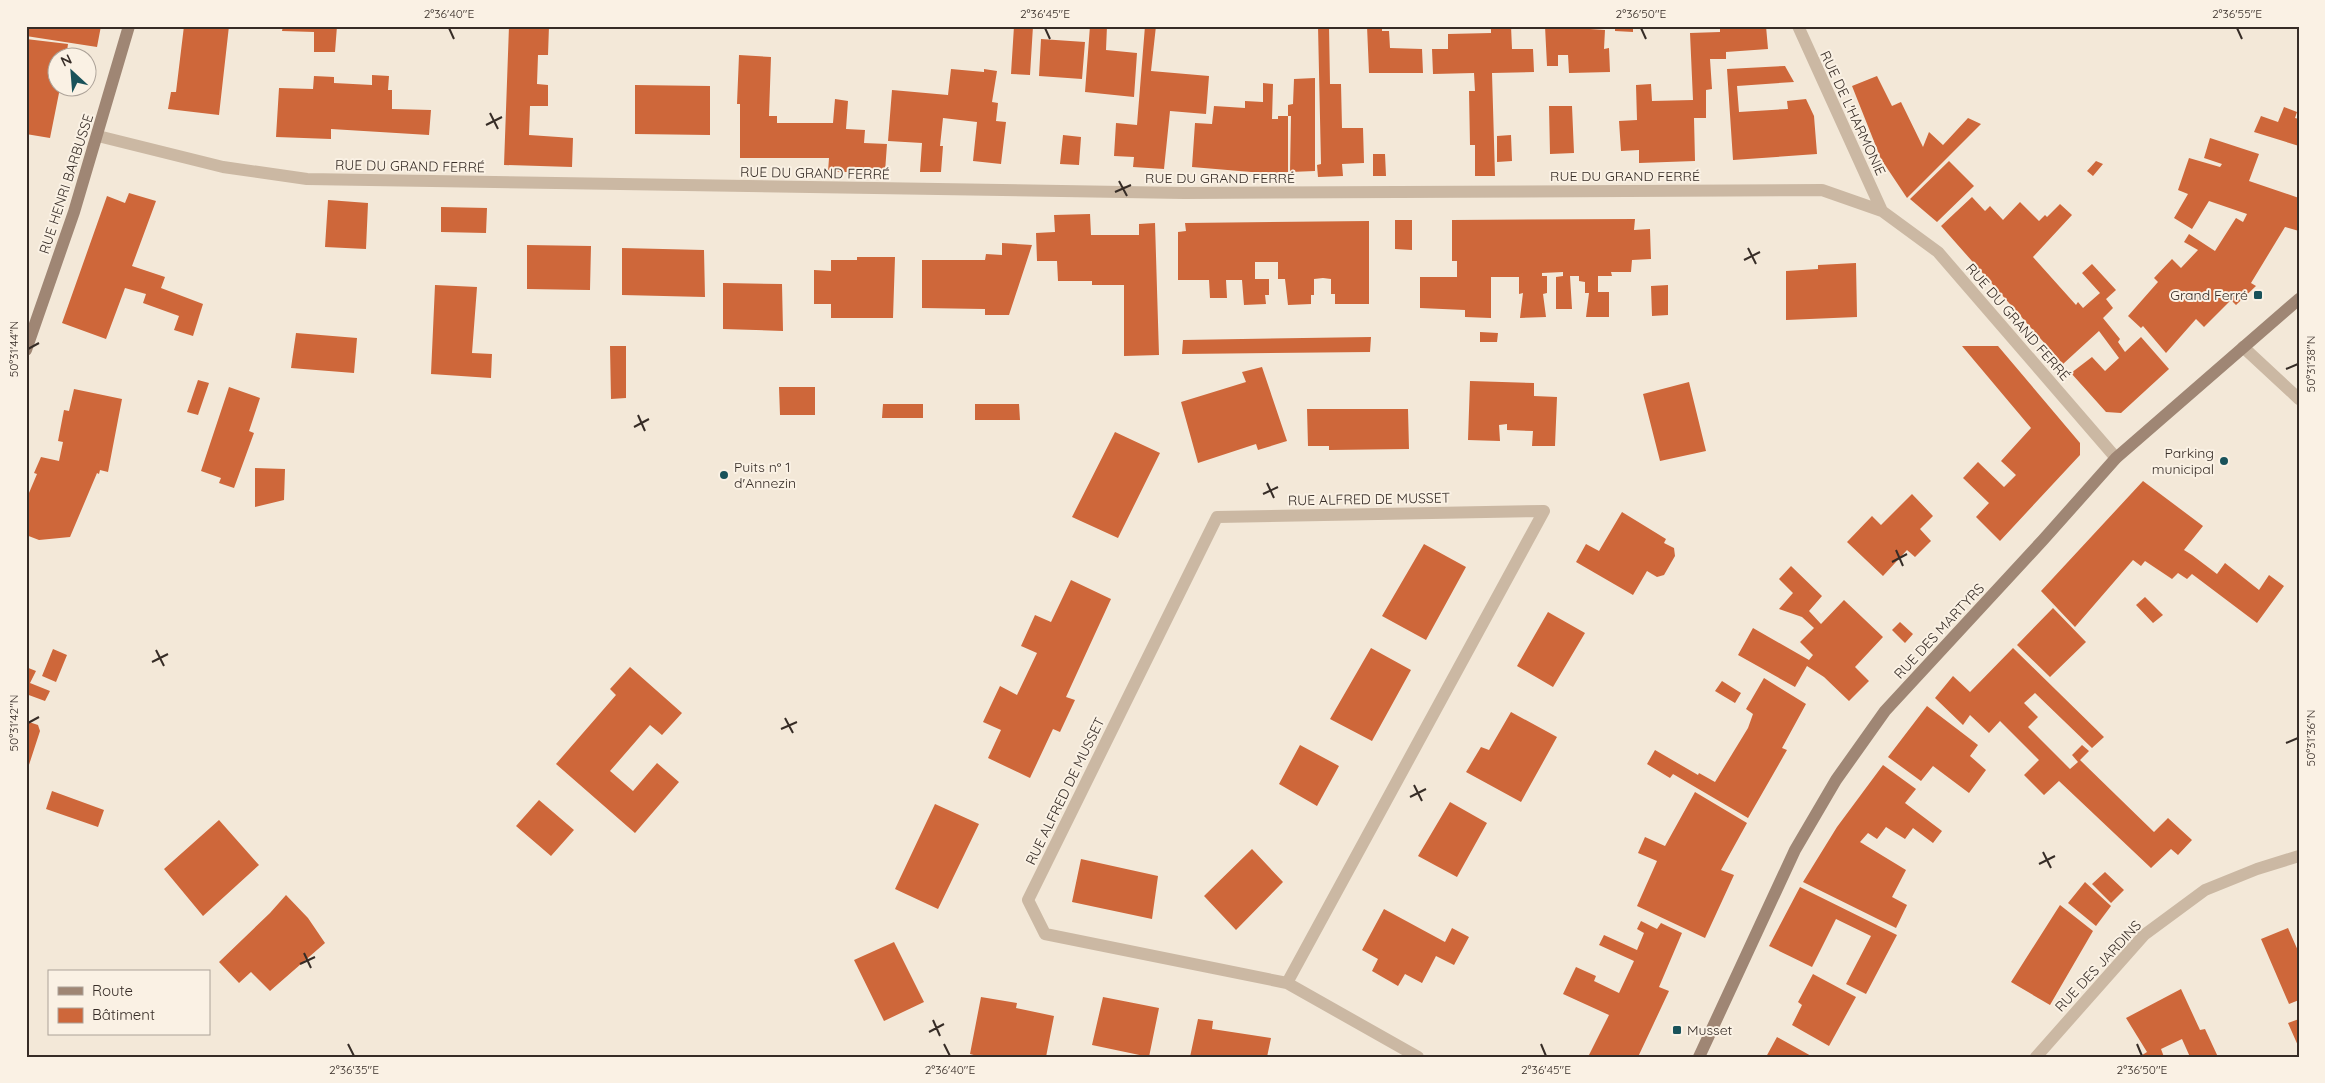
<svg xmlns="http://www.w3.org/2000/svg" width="2325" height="1083" font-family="Quicksand,sans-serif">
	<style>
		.building { fill: #ce673a }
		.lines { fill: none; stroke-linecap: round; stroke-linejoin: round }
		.street { stroke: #cbb8a3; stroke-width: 12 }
		.secondary { stroke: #9f8674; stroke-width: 12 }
		.ticks { fill: none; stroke: #362c26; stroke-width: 2 }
		.poi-dot { fill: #19525a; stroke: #faf1e4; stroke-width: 2 }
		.labels { text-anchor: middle; stroke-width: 4; stroke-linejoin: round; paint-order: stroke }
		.street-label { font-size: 14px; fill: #362c26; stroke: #faf1e4 }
		.poi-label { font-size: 14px; fill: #362c26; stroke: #faf1e4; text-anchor: end }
		.neatline { fill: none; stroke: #362c26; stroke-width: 2 }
		.ticks-label { font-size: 12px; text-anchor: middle; fill: #362c26 }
	</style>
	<rect width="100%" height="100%" fill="#f3e8d8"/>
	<path class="building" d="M26,26H101L97,47L26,36Z
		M184,26H229L219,115L168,109L171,92H176Z
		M283,26H337L335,52H314V32L282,31Z
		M509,26H549L548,55H538L537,84L548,85V106H530L529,135L573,138L572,167L504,165Z
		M1014,26H1033L1030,75L1011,74Z
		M1090,26H1107L1106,50L1137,53L1134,97L1085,92Z
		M1145,26H1156L1151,71L1209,76L1206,114L1170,111L1164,169L1133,167L1134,157L1114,156L1116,123L1137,125Z
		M1318,26H1329L1330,84H1341L1342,128H1363L1364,163L1342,164L1343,176L1318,177L1317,165L1321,164Z
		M1367,26H1382V31H1389L1390,48L1422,49L1423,73H1369Z
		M1491,26H1511L1512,49H1533L1534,72L1492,73L1495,176H1475V145H1470L1469,91H1475L1474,73L1433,74L1432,49H1448V34L1491,33Z
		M1545,26L1605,30L1604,49L1609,48L1610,72L1569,73L1568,55H1558V66H1547Z
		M1615,26H1633V32L1615,31Z
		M1720,26H1766L1768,49L1726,52V59H1710L1712,89L1706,90V118H1694L1695,161L1639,163V150L1621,151L1619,121L1637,120L1636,85L1651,84L1652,101L1693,100L1690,33L1720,32Z
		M26,39L68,44L66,58H58V88H60L50,138L26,134Z
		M1041,39L1085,42L1082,79L1039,76Z
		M739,55L771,57L769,116H777V123H833L835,99L848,101L846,129L865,130L864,143L887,144L885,172H828L829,158H740V104H737Z
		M1785,66L1794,82L1737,86L1739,112L1788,109L1787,101L1806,99L1814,116L1817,154L1733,160L1727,69Z
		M951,69L984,72V69L997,71L992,102L998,103L996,121L1006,122L1001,164L973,161L977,122L943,118L940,146H943L941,172H920L922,143L888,141L892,90L948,95Z
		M372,75L389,76L388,90H392V109L431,110L429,135L331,129V139L276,137L279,88L313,89L314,76L334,77V83L372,85Z
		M1877,76L1892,106L1901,102L1923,147L1929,132L1943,145L1968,118L1981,124L1907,198L1881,159L1852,86Z
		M1315,78V171L1290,172L1291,116H1288V105L1293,104L1294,79Z
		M1263,83L1273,84L1272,119H1278V116H1288V172L1263,173L1192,167L1195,123L1212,124L1214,106L1245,108V101L1263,102Z
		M635,85L710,86V135L635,134Z
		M1549,106H1572L1574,153L1550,154Z
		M2284,107L2297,112L2295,118L2299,119V146L2254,132L2261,116L2278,122Z
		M1063,135L1081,137L1079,165L1060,164Z
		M1511,135L1512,161L1497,162V136Z
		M2210,138L2259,154L2249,181L2299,198V231L2285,227L2251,283L2256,286L2236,305L2231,300L2204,327L2196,319L2166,353L2143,326L2141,328L2128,316L2158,282L2154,278L2172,259L2181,268L2198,250L2184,242L2189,234L2215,251L2236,218L2243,222L2247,214L2209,201L2192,229L2174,218L2188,194L2178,190L2189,158L2220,167L2222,164L2204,158Z
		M1373,154H1385L1386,176H1373Z
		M1949,161L1974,186L1937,222L1910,199Z
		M2096,161L2103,164L2093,176L2087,171Z
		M129,193L156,201L132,266L165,277L161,288L203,304L193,336L174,330L179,316L143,303L146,294L125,288L106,339L62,323L107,196L125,203Z
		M1972,197L1985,211L1990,206L2003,220L2020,202L2039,221L2045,215L2047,217L2060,204L2072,215L2033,257L2076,305L2078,302L2083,308L2100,293L2082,273L2092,264L2116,290L2106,299L2113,308L2103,318L2120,339L2118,342L2125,352L2141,337L2169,369L2121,413L2106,412L2071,373L2092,357L2105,371L2119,358L2099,331L2063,364L1941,226Z
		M328,200L368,203L366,249L325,247Z
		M441,207L487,208L486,233L441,232Z
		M1090,214L1091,235H1139V224L1155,223L1159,355L1124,356V285H1092V281H1058L1057,261H1037L1036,233L1055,232L1054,215Z
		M1635,219L1634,230L1650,229L1651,259L1632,260L1631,272H1611L1612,276H1598V292H1609V317H1586L1589,293H1585V282L1579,281V276H1570L1572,309H1556V277L1563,276V272L1542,273V276H1547V293L1543,294L1546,317L1520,318L1523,293L1519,294V277H1491V318L1465,317V310L1420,308V277H1457V261H1452V220Z
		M1395,220H1412V250L1395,249Z
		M1369,221V304H1335V294H1331V279L1323,278L1314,279V295H1311V304L1288,305L1285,279H1278V262H1255V279H1269V295H1265L1266,304L1244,305L1242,280H1226L1227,298H1210L1209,280H1178V232L1186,231L1185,223Z
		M1002,243L1032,245L1009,315H985V309L922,308V260H985L986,254L1002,255Z
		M527,245L591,246L590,290L527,289Z
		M622,248L704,250L705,297L622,295Z
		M857,257H895L893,318H831V304H814V270L831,271V260H857Z
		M1856,263L1857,317L1786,320V271L1818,269V265Z
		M723,283L782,284L783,331L723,329Z
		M435,285L477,287L472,353L492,354L491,378L431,374Z
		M1668,285V315L1652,316L1651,286Z
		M1480,332L1498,333L1497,342H1480Z
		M296,333L357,338L354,373L291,368Z
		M1371,337L1370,352L1182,354L1183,340Z
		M610,346H626V398L611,399Z
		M1962,346H1998L2080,443V455L2000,541L1976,517L1989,503L1963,478L1978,462L2004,487L2016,475L2001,461L2031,428Z
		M1262,367L1287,441L1258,450L1256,444L1198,463L1181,402L1246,382L1242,372Z
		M198,380L209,383L198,415L187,412Z
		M1470,381L1534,383V396L1557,397L1555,446H1532L1533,431L1507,430V424L1499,425L1500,441L1468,440Z
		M1689,382L1706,451L1660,461L1643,394Z
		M229,387L260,398L249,431L254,433L234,488L219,483L221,478L201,471Z
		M779,387H815V415H780Z
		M74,389L122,399L108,472L100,470L99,474L97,473L70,537L39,540L26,535V500L37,474L34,473L41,457L59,461L63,442L58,441L64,410L69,411Z
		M883,404H923V418H882Z
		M975,404H1019L1020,420H975Z
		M1307,409H1408L1409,449L1329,450V446H1308Z
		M1115,432L1160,453L1118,538L1072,517Z
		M255,468L285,469L284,500L255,507Z
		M2143,481L2203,526L2184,550L2192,555L2217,574L2225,563L2259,590L2269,575L2284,586L2257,623L2192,574L2187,579L2178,573L2172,579L2145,561L2141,566L2133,560L2075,627L2041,591Z
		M1912,494L1933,516L1920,529L1931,541L1915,557L1907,550L1883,576L1847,542L1872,516L1881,525Z
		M1622,512L1666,539L1664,543L1674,548L1675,556L1664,575L1657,577L1647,571L1633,595L1576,562L1586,544L1599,551Z
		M1424,544L1466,567L1426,640L1382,616Z
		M1791,566L1822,596L1809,611L1821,624L1844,600L1883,637L1855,667L1869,681L1849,701L1824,677L1807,666L1795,687L1738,655L1753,628L1809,660L1813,655L1800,642L1814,628L1802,617L1779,609L1793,593L1779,579Z
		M1071,580L1111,599L1066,697L1075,700L1060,732L1053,729L1030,778L988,758L1001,730L983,722L1000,686L1017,695L1037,653L1021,646L1035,615L1051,622Z
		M2145,597L2163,615L2153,623L2136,605Z
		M2053,608L2086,642L2050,677L2017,645Z
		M1548,612L1585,633L1553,687L1517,666Z
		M1900,622L1913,634L1905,643L1892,630Z
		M1371,648L1411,670L1372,741L1330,719Z
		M2013,648L2104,737L2092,748L2035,693L2024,703L2038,717L2028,727L2070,769L2078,762L2072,755L2082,745L2089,751L2080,760L2154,832L2168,818L2192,840L2178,855L2171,849L2151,868L2059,781L2044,795L2024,775L2039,760L2000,721L1989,733L1970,715L1963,725L1935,698L1953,676L1970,692Z
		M53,649L67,655L56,682L42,676Z
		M26,667L36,671L30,683L50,691L45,701L26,694Z
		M630,667L682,713L662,735L650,725L610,771L633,791L657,763L679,782L635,833L556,764L616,695L610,689Z
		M1764,678L1806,704L1782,748L1787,750L1748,818L1673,774L1670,778L1647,764L1655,750L1698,775L1699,773L1715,782L1748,728L1753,714L1746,709Z
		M1722,681L1741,693L1735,703L1715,691Z
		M1927,706L1978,745L1970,756L1986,770L1969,793L1933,766L1921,781L1888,757Z
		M1511,712L1557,737L1521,802L1466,772L1481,747L1489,750Z
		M26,721L38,725L40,731L27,771Z
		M1300,745L1339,766L1317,806L1279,784Z
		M1883,765L1916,789L1905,803L1942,831L1933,843L1913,828L1905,839L1886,827L1877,839L1868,833L1860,842L1906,870L1892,897L1907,905L1896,928L1803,882L1837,827Z
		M52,791L104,810L98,827L46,809Z
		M1695,792L1747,823L1721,870L1734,875L1705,938L1637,906L1657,861L1638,853L1645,837L1665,846Z
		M539,800L574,830L551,856L516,826Z
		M1450,802L1487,823L1457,877L1418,856Z
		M935,804L979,824L938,909L895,889Z
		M219,820L259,865L203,916L164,869Z
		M1252,849L1283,882L1236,930L1204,896Z
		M1081,859L1158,876L1152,919L1072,902Z
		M2105,872L2124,890L2111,903L2092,884Z
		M2085,882L2111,906L2096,926L2068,903Z
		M1800,887L1897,935L1866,994L1846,984L1871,936L1836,919L1812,967L1769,946Z
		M286,895L308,918L325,943L270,991L251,972L239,983L219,962L270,913Z
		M2060,905L2093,931L2050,1005L2011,982Z
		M1384,909L1445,942L1452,928L1469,937L1454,965L1436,956L1422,983L1405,974L1398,986L1372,971L1378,959L1362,950Z
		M1641,921L1657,929L1661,923L1682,933L1659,987L1669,991L1638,1057H1588L1609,1015L1563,994L1576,967L1596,976L1594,981L1619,993L1634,961L1599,945L1604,935L1637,950L1644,933L1637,929Z
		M2288,928L2299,953V1000L2289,1004L2261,939Z
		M894,942L924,1002L884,1021L854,960Z
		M1813,974L1856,997L1829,1046L1792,1025L1802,1005L1798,1002Z
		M2181,989L2200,1030L2205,1029L2218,1057H2190L2182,1039L2161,1049L2164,1057H2139L2147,1052L2126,1018Z
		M981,997L1017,1003L1016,1008L1054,1016L1046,1057H981L970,1054Z
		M1103,997L1159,1008L1149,1057L1092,1045Z
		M1198,1019L1213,1021L1212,1029L1271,1038L1267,1057H1190Z
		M2299,1019V1048L2288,1023Z
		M1777,1037L1813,1057H1766Z"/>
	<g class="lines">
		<path class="street" d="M1798,26L1882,211
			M98,136L223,167L307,179L1184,193L1822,190L1882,211L1938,252L2116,458
			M2243,347L2299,399
			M1287,983L1544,511L1217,517L1028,900L1045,934L1287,983L1418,1057
			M2036,1057L2144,935L2205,890L2257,869L2299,856"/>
		<path class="secondary" d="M26,350L74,212L129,26
			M1699,1057L1795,850L1836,780L1885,711L2043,540L2116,458L2299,299"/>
	</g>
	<path class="ticks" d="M449,28L454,39M1045,28L1050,39M1641,28L1646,39M2237,28L2242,39M490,113L498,129M486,125L502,117M1119,181L1127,196M1115,192L1131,185M1748,248L1756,264M1744,260L1760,252M28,349L39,343M2286,369L2298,364M638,415L645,431M634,427L649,419M1267,483L1274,498M1263,494L1278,487M1896,550L1903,566M1892,562L1907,554M156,650L164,666M152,662L168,654M785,718L793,733M28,723L39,717M781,729L797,722M2286,743L2298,738M1414,785L1422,801M1410,797L1426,789M2043,852L2051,868M2039,864L2055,856M304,953L311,968M300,964L315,957M933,1020L940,1036M929,1032L944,1024M348,1044L354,1056M944,1044L950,1056M1541,1044L1546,1056M2137,1044L2142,1056"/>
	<g class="poi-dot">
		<rect x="2253" y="290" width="10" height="10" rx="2.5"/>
		<circle cx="2224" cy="461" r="5"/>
		<circle cx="724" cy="475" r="5"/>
		<rect x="1672" y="1025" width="10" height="10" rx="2.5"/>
	</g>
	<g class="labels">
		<g class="street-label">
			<text transform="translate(1853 113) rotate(65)" y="5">RUE DE L'HARMONIE</text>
			<text transform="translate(410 166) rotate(1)" y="5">RUE DU GRAND FERRÉ</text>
			<text transform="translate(815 173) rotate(1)" y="5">RUE DU GRAND FERRÉ</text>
			<text x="1625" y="181">RUE DU GRAND FERRÉ</text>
			<text x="1220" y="183">RUE DU GRAND FERRÉ</text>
			<text transform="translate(66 184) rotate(-72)" y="5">RUE HENRI BARBUSSE</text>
			<text transform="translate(2018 322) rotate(49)" y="5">RUE DU GRAND FERRÉ</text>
			<text transform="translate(1369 499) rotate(-1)" y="5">RUE ALFRED DE MUSSET</text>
			<text transform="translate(1939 631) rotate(-47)" y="5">RUE DES MARTYRS</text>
			<text transform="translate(1065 791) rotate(-64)" y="5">RUE ALFRED DE MUSSET</text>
			<text transform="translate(2098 966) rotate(-47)" y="5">RUE DES JARDINS</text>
		</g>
		<g class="poi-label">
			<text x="2248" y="300">Grand Ferré</text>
			<text x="2214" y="458">Parking<tspan x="2214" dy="16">municipal</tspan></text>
			<text x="734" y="472" text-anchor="start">Puits n° 1<tspan x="734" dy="16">d'Annezin</tspan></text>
			<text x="1687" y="1035" text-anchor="start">Musset</text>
		</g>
	</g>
	<rect width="2325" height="1083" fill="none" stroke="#faf1e4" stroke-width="55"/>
	<rect x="48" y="970" width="162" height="65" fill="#faf1e4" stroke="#aca298"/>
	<rect x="58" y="987" width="25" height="8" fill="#9f8674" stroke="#aca298"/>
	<text x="92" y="996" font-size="15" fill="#362c26">Route</text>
	<rect x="58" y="1008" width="25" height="15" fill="#ce673a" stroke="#aca298"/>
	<text x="92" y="1020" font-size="15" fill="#362c26">Bâtiment</text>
	<g transform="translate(72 72) rotate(334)"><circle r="24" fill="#faf1e4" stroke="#aca298"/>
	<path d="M0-4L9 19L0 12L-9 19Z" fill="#19525a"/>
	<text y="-8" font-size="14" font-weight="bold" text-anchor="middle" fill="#362c26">N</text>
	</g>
	<rect x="28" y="28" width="2270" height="1028" class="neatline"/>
	<g class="ticks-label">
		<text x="449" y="18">2°36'40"E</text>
		<text x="1045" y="18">2°36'45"E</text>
		<text x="1641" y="18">2°36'50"E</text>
		<text x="2237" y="18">2°36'55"E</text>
		<text transform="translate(14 349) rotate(-90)" y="4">50°31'44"N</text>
		<text transform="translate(2311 364) rotate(-90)" y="4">50°31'38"N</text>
		<text transform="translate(14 723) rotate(-90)" y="4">50°31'42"N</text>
		<text transform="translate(2311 738) rotate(-90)" y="4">50°31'36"N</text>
		<text x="354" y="1074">2°36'35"E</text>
		<text x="950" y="1074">2°36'40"E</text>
		<text x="1546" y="1074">2°36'45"E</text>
		<text x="2142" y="1074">2°36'50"E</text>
	</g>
</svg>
